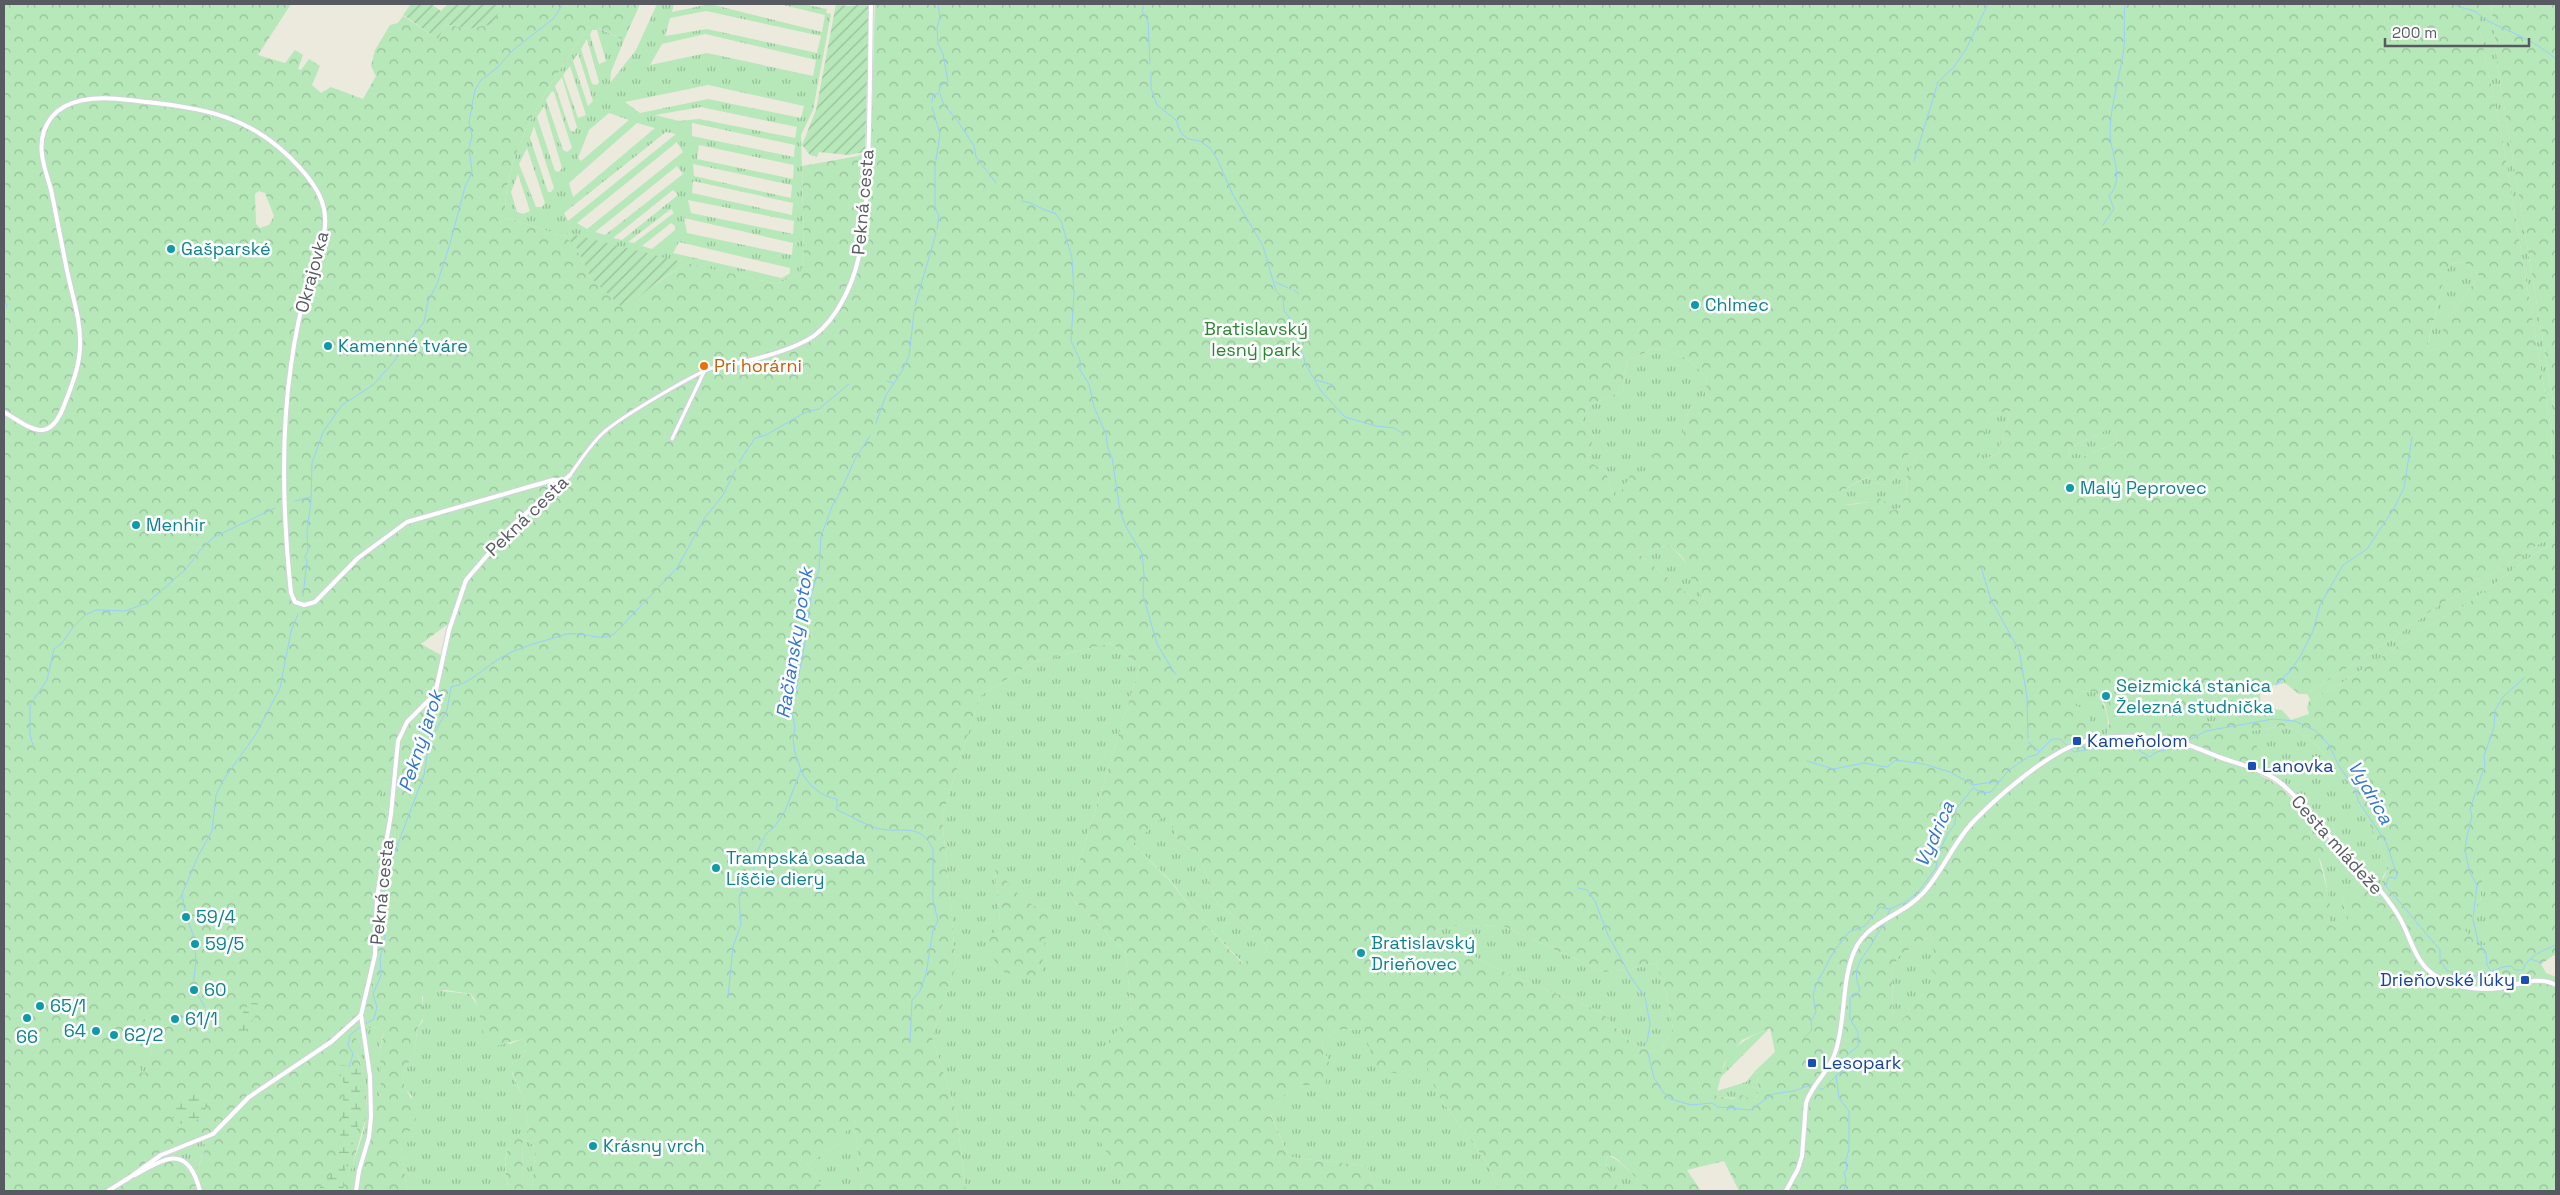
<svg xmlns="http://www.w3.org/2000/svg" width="2560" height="1195" font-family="'Space Grotesk',sans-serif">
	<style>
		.grass { fill: url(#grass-tufts); fill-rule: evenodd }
		.forest { fill: url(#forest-crowns); fill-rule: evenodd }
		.wetland { fill: url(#wetland-marsh) }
		.garden { fill: url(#garden-furrows) }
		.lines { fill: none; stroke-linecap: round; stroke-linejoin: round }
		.stream { stroke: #9bceff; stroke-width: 1 }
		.pedestrian-casing { stroke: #d1d3da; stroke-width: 5.5 }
		.minor-casing { stroke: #d1d3da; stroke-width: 6 }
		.pedestrian { stroke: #fff; stroke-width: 3 }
		.minor { stroke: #fff; stroke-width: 4 }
		.culture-dot { fill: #0f9aa8; stroke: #fff; stroke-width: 2 }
		.food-dot { fill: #e8710a; stroke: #fff; stroke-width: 2 }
		.transit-dot { fill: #1a4fb4; stroke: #fff; stroke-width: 2 }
		.labels { text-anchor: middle; stroke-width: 5; stroke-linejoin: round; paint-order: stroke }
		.street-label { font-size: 18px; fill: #575b61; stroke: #fff }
		.culture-label { font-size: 18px; fill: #0d838f; stroke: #fff; text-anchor: start }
		.park-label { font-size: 18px; fill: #2b8533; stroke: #fff }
		.food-label { font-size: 18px; fill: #c56008; stroke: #fff; text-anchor: start }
		.transit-label { font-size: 18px; fill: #164399; stroke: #fff; text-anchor: start }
		.water-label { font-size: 19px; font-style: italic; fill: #3276ce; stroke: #fff }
	</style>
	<defs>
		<pattern id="grass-tufts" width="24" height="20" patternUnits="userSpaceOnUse" patternTransform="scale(1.25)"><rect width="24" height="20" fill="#b6e8b9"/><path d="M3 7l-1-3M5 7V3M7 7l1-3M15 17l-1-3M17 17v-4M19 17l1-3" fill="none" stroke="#97bf9a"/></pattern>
		<pattern id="forest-crowns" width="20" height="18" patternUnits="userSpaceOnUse" patternTransform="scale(1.25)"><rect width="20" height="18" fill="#b6e8b9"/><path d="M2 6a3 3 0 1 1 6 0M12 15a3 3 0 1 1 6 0" fill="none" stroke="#97bf9a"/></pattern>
		<pattern id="wetland-marsh" width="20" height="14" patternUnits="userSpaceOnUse" patternTransform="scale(1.25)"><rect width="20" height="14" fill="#b6e8b9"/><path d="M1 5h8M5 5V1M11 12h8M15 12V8" fill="none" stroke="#97bf9a"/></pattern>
		<pattern id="garden-furrows" width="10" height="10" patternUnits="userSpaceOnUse" patternTransform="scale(1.25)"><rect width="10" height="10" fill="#b6e8b9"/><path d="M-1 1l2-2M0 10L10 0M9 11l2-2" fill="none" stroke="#97bf9a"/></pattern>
	</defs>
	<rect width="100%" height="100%" fill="#eceadd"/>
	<path class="grass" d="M657,4H674L672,12L710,4L822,32L825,15L779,4H803L827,9L826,13L831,14L813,110L801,135L804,253L801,273L777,284L623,249L567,233L566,237L505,217C504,146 551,85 587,28H598L624,40L611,72L610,83L636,50ZM706,11L821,36L817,53L707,29L665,36L670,18ZM592,30H597L606,61L599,64L590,35ZM705,34L816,60L813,76L707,53L650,65L662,44ZM587,39L599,82L597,85L592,84L581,49ZM578,53L593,101L588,106L573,61ZM570,66L586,115L578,118L563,75ZM562,77L577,127L574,132L570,130L555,86ZM708,85L804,106L801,118L708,99L640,113L625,102ZM552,91L554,92L572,148L567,152L563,150L546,100ZM544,106L562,168L559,172L555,171L537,117ZM701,107L797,127L795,138L699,119L679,121L655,115ZM609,113L629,120L581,161L578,158L589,130ZM637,123L655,128L573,197L569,183ZM692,123L795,145L794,157L692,136ZM534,126L554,188L551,192H548L530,138ZM666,132L676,134L568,221L564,213ZM677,142L683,152L587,229L577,223ZM699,145L794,165L793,179L697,159ZM527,148L545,203L542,207H536L519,164ZM693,164L792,185L791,198L694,176ZM677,166L683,174L605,235L595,232ZM518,174L530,211L523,214L517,212L511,192ZM693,181L793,203L792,215L692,193ZM673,190L678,195L622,240L613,238ZM688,200L794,221L793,234L691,213ZM671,209L674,213L634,243L628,242ZM684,218L793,243L792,255L687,233ZM671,223L675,226V230L652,249L642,246ZM679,242L790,268V273L782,278L673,253Z
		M2480,4H2491L2498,69L2556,420V469L2552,460L2551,429L2502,137L2480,31Z
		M2462,262L2473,267L2479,276L2454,311L2443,321V334L2438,348L2431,351L2427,348L2446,270L2452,264Z
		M1654,348C1681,354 1689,357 1707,379L1705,399L1689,409L1682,437L1651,472L1616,501L1606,472L1587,460L1594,437L1582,423L1587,406L1623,391L1627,361Z
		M2011,411L1998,454L1983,459L1978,456L1990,414Z
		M2109,429L2115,433L2117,443L2079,458H2067L2071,447Z
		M1910,452L1917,457L1907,475L1906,494L1900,508L1890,511L1870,502L1842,505L1835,502L1831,494C1845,493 1855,481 1870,477L1879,484L1890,485Z
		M2556,533V542L2534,554L2467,604L2433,623L2337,686L2310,699L2307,694L2396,636L2445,601L2469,589Z
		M1668,545C1691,561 1691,579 1705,601L1700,604L1640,555Z
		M1111,643L1140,666L1069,895L1125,952L1132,1013L1071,1087L1128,1191H966L956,1112L932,1037L956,966L942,817L980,696L1034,662ZM995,869L1023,899L1048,914L1000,920Z
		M2225,689L2234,708C2219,728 2201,725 2182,713L2192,704L2208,708L2217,694Z
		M2095,691C2106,706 2110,717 2107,736L2088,738L2077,735L2074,698L2077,692Z
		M2282,726C2329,733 2373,827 2389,868L2383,876L2381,888L2284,782L2261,769L2266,759L2246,732Z
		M394,780L391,814L379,806L377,800L386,783Z
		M1169,810L1172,827L1178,840L1199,855L1217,903L1263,938L1267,951L1243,963L1192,910L1173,883L1133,844Z
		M2313,822L2376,892L2373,895L2362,884L2342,901L2347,917L2334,927L2330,923C2330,902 2325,857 2310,842Z
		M2483,873L2492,893L2485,945H2477L2464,930L2480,902Z
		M1461,925L1503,926L1604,972L1626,970L1656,963L1667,996L1673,1029L1660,1052L1642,1048L1625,1038L1602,1012L1517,978L1471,955L1435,930Z
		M1931,935L1939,977L1914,1002L1908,1013L1897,1025H1893L1892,970L1899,956Z
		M433,990L470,994L480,1010L485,1036L510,1044L522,1039L526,1043L524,1055L512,1064V1073L524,1100L529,1130C524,1136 515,1139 510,1145C502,1155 505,1181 510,1191H407L401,1145L412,1096L406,1090L402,1077L415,1049L417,1029L423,1021V993Z
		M360,1013L364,1016L370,1028L379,1027L384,1033C382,1038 380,1044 380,1049C380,1063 386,1099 374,1107L371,1138L363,1163L358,1191H348C347,1174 355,1159 360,1143C371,1109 368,1082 356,1050C353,1041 354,1037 348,1029Z
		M144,1019L153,1022C157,1031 149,1061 146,1072L144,1073L141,1072L137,1054V1024Z
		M1770,1028L1720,1078C1729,1047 1742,1040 1770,1028Z
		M1363,1029L1401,1074L1425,1060L1437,1094L1488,1164L1499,1191H1377L1367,1166L1289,1157L1270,1113L1292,1085L1330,1064L1321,1044L1336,1030Z
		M1756,1070L1759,1090L1755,1101L1716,1096L1717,1091L1746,1082Z
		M854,1117L862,1191H819L821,1184L807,1164L838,1145Z
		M525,1140L533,1145L535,1154L532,1191H520L523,1188L522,1143Z
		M202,1141L206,1146L195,1176L187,1168H152L144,1172C151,1159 161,1158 174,1153C187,1148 185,1141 202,1141Z
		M1608,1156C1617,1156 1642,1183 1647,1191H1617L1605,1164Z"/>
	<path class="forest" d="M4,4H291L258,55L285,63L295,50L303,55L298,69L301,70L309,59L320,66L312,85L321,93L331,87L363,99L376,76L371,66L375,50L390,25L398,23L403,16L438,39L446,24L467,29L501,7L494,4H640L624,40L599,28H587C552,83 503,148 505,217L566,237L576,247L591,278L644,292L686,263L777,284L801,273L804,253L802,166L858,156L871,147L875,4H2480V31L2502,137L2551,429L2552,460L2556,469V533L2469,589L2445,601L2396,636L2307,694H2299L2285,683L2266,687L2260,695L2261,708L2282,710L2291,720L2309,714L2307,707L2310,699L2337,686L2433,623L2467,604L2534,554L2556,542V954L2541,964L2546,973L2556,977V1191H1739L1724,1161L1687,1170L1701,1191H1647C1642,1184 1620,1159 1612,1156H1608L1605,1164L1617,1184V1191H1499L1488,1164L1437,1094L1425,1061L1401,1074L1377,1070L1363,1029L1336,1030L1321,1044L1330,1064L1325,1085H1292L1270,1114L1289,1157L1367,1166L1377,1191H1128L1070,1087L1132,1013L1125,952L1069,895L1140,666L1111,643L1034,662L980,696L942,817L956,966L932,1037L956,1112L966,1191H862L854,1118L838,1145L807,1164L821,1184L819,1191H532L535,1154L533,1145L525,1140L522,1143L523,1188L520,1191H510C504,1178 502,1148 515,1138C520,1135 524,1135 529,1130L524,1100L511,1069L512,1064L524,1055L526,1043L522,1039L493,1047C477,1037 484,1008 471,994L446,990L424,993L422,997L424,1017L417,1029L415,1049L402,1077L406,1090L415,1104L417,1113L415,1122L401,1145L407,1191H358L360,1172L371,1138L373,1110L381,1095L380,1049L384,1033L379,1027L370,1028L366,1025L364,1016L360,1013L348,1029L356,1036V1050L366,1081L367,1114L350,1173L348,1191H4ZM259,191L265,193L274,216L269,225L260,228L256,224L255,194ZM2462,262L2473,267L2479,276L2454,311L2443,321V334L2438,339V348L2431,351L2427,347L2446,271L2452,264ZM1654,348C1681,354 1689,357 1707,379L1705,398L1689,409L1682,437L1656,438L1651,472L1631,474L1616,501L1606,472L1587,460L1594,437L1582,423L1587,406L1623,391L1627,361ZM2011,411L1998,454L1983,459L1979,457L1990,414ZM2109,429L2115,433L2117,443L2079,458H2067L2071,447ZM1910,452L1917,457L1907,475L1906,494L1900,508L1890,511L1888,503L1872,495L1870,502C1855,504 1840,509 1831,495C1845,492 1855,481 1869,477L1879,484L1890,485ZM1668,545C1690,560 1684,564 1694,584C1698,590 1702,596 1705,601L1700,604L1640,555ZM448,624L441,655L421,644ZM2225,689L2234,708C2219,728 2201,725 2183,713L2192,704L2212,707L2211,703L2217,694ZM2095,691L2105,704L2109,723L2107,736L2088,738L2078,735L2091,728L2088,709L2076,706L2074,698L2077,692ZM2282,726C2329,733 2373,827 2389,868C2382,878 2382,887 2373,895L2363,883L2342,901L2347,917L2334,927L2330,923V900L2319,859L2329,848L2320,834L2316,837L2314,846L2310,842L2313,822L2280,786L2260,775L2266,759L2247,732ZM393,780L390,814L379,806L377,800L386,783ZM1169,811L1172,827L1178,840L1199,855L1217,903L1263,938L1267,951L1242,963L1192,910L1173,884L1133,844ZM2483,874L2491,893L2485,945H2477L2465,930L2480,902ZM1461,925L1503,926L1604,972L1626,970L1656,963L1667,996L1673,1029L1660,1052L1642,1048L1625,1038L1602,1012L1517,978L1471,955L1435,930ZM1931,935L1934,953L1925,964L1938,977L1914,1002L1908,1013L1897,1025L1893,1024L1892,970L1899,956ZM144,1019L153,1022C157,1031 149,1061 146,1072L144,1073L141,1072C136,1055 142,1039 137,1024ZM1770,1028L1775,1052L1756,1070L1759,1090L1755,1101L1742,1095L1734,1099L1716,1096L1724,1064L1742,1040ZM202,1141L206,1146L196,1174L194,1176L183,1165L170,1161L144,1172C155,1152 175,1158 189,1142Z
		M2491,4H2556V420L2498,69Z
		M995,868L1023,899L1048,914L1041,977L1005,973L985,949L1000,920Z"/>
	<path class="wetland" d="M251,1003H257L260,1008C257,1013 243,1036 239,1038H237C228,1027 237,1025 241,1016C245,1010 245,1008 251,1003Z
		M341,1065L356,1067L361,1073L359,1122L345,1171L343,1191H317L334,1170L338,1162L344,1090L343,1079L338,1070Z
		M187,1092L203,1093L208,1101C206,1120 182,1134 171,1115L174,1106Z"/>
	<path class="garden" d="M411,4H431L441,11L448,4H494L501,7L493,24L467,29L446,24L438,39L403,15Z
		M836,4L848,6L867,4L869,7L865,152L848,155L819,152L817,157L810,155L802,145L816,110Z
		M567,233L686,263L656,283L624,309L591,278L576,247L566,237Z"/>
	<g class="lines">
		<path class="stream" d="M1144,4L1142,11L1148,21L1150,64
			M2454,4C2461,9 2468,8 2476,12C2480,15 2484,19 2488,21C2514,34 2534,40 2556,59
			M1151,72V88L1157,105L1176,120L1181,133L1188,139L1200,141L1211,149L1218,161L1233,195L1263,246L1276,291L1283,298L1284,311L1292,321L1306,365L1321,391L1345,417L1376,426L1394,428L1404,434
			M940,94L944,105L957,120L974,146L976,157L996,183
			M932,102L933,95L939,93L940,86L948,82L943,54L938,44L937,28L940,17L938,4
			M932,107L940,134L935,166V207L939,216L937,229
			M1914,161L1938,82L1954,67L1966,49L1988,4
			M1022,201C1036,203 1040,210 1055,213L1061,221L1072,258L1074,294L1071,341L1080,360V370L1089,384L1094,407L1106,434L1108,449L1112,457L1120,511L1126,527L1142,553L1144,575L1143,595L1157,644L1175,674
			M2103,225L2114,209L2109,196C2125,180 2111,154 2110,134C2110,107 2119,80 2123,54C2126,38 2123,20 2125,4
			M1275,282L1288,288
			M1294,290L1299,294
			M4,295L7,307
			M915,306L936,233
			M1316,380L1333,385
			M887,381L893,383
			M876,423L886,395L902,371L909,356L914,312
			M739,462L755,438L766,435L806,412L819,409L849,384
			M295,501L310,497
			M1981,567L1991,600L2019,650L2027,697L2028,738
			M303,596L307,561L305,557L308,551L307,532L311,501L312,463L323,432L342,405L373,385L391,365L424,322L428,301L437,284L449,247L465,187L472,172L469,148L472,136L469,122L475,90L481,80L497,68L513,50L553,19L563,4
			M2276,685L2292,669L2301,655L2313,631L2320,605L2343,565L2367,549L2393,510L2404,488L2412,437
			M2028,742L2039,751
			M2186,742L2206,731L2273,719L2295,721L2316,731L2329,745L2339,766L2356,790L2358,801L2386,842L2397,875L2395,879L2391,877L2388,878L2386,886L2440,950V960L2447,971C2456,972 2467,976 2475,976C2489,975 2498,966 2511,966L2515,970H2523C2527,956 2544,950 2556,945
			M33,745L30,735V705L47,680L54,649L62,643L74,626L85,615L96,610L125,611L147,603L186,569L202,548L214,537L275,508
			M1807,761L1834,769L1864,763L1887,767L1896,760L1924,764L1950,772L1973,785L1999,781
			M801,770C807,785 822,797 837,799V810C849,815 863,824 876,828C899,835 919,820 933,849V900L938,921L933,930L926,974L920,991L912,1000L910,1042
			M1578,888L1587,890L1595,901L1608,935L1632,979L1645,997L1650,1024L1647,1042
			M182,895L186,916L194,937L196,961L193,987L205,1007
			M176,902L181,897L198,856L212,831L216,795L224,779L256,734L280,688L291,631L298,614
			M1886,918L1890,909L1907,901L1919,891L1936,868L1938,854L1948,833L1955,824L1956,809L1973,788L1982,793L1991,792L2009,770L2028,757L2036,755L2052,739H2060L2074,752L2119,744L2133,747L2150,757C2158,747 2173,752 2183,745
			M2531,959L2541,963
			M2492,973L2487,965L2486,953L2478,942L2473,919L2477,885L2470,873L2465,851L2466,841L2472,816L2470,809L2485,765L2484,756L2494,727L2495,710L2503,697L2525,677
			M728,997L733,947L741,924L739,899L743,886L754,868L758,850L766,834L775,826L785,811L801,770L795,753L793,739L795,728L792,711L806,637L811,596L819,569L821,536L833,504L841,491L855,459L870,436
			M365,1024L374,1019L377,1007L373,994L381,975L380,959L385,936L382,916L388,870L424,775L429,743L447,710L451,687C472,683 483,668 502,657C521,646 542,642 563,635C581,629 599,644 615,633L677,568L704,519L723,495L736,469
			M1804,1038L1812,1030L1811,1021L1816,1012L1813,996L1816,985L1834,951L1849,932L1865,926L1880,907L1889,909
			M1648,1053L1654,1078L1663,1092L1671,1099L1691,1105L1712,1103L1718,1107L1750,1110L1773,1094L1794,1091L1813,1084
			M349,1067L353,1054L348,1045L350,1035L360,1027
			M1820,1089H1823L1836,1076
			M1844,1191L1846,1180L1844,1172L1847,1170L1846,1159L1849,1150V1111L1839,1098L1836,1075L1843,1071L1846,1056L1858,1046V1032L1850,1019V997L1853,994L1856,996L1860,990C1849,963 1866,958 1876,936C1878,931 1883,928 1885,922"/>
		<g class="pedestrian-casing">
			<path id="pedestrian" d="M672,439L704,372
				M570,475C580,461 590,445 603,433C618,419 699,370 718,366"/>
		</g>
		<g class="minor-casing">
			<path id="minor" d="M718,366C743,364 795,350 815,335C837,318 852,286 858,260C866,229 866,195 868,163C870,110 870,57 871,4
				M4,412C33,430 50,445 65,403C72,385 80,365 80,345C81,322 73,298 68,275C62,247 57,218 51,190C46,171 37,151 44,131C56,96 99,96 129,100C200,108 251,112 301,169C316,186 327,203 325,227C323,245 314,262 309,279C301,307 295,336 291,365C280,441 283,517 291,593L295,602L304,605L315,602L358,558L407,522L553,480L565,481
				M135,1175C167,1157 188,1144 200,1191
				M126,1180L161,1155L213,1134L249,1097L331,1042L361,1015
				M108,1191L127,1179
				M356,1191L359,1171L369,1137L371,1117L370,1076L361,1015L375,955L377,897L391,814L398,741L407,722L431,698L436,690L449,630L466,580L515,523L570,475
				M1786,1191L1798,1169L1802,1156L1806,1103C1812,1084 1829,1072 1835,1053C1847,1020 1840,974 1858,944C1874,919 1905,914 1924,892C1943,871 1953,843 1973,822C1998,796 2044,756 2079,743C2106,734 2145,736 2174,741C2189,744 2204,751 2219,757C2238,764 2261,769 2278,781C2296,794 2311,815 2325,831C2350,858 2379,884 2398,915C2410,934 2414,961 2433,974C2451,987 2478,991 2500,988C2518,985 2539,975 2556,985"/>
		</g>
		<use href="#pedestrian" class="pedestrian"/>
		<use href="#minor" class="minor"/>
	</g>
	<g class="culture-dot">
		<circle cx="171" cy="249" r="5"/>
		<circle cx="1695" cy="305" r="5"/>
		<circle cx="328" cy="346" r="5"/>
		<circle cx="2070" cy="488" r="5"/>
		<circle cx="136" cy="525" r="5"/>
		<circle cx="2106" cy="696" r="5"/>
		<circle cx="716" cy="868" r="5"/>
		<circle cx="186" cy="917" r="5"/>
		<circle cx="195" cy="944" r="5"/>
		<circle cx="1361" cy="953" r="5"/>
		<circle cx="194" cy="990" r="5"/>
		<circle cx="40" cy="1006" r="5"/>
		<circle cx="27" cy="1018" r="5"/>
		<circle cx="175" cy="1019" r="5"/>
		<circle cx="96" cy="1031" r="5"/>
		<circle cx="114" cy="1035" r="5"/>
		<circle cx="593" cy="1146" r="5"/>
	</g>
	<circle class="food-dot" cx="704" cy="366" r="5"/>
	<g class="transit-dot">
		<rect x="2072" y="736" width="10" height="10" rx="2.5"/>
		<rect x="2247" y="761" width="10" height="10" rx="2.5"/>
		<rect x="2520" y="975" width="10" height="10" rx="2.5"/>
		<rect x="1807" y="1058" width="10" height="10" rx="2.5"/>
	</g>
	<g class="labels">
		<g class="street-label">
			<text transform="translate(863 202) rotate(-85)" y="6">Pekná cesta</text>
			<text transform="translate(312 272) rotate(-75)" y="6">Okrajovka</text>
			<text transform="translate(527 516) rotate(-44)" y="6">Pekná cesta</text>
			<text transform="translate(2337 845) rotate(48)" y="6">Cesta mládeže</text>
			<text transform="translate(382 892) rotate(-84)" y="6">Pekná cesta</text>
		</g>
		<g class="culture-label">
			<text x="181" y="255">Gašparské</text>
			<text x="1705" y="311">Chlmec</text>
			<text x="338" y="352">Kamenné tváre</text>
			<text x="2080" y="494">Malý Peprovec</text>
			<text x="146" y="531">Menhir</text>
			<text x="2116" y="692">Seizmická stanica<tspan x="2116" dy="21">Železná studnička</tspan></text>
			<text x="726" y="864">Trampská osada<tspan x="726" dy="21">Líščie diery</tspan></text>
			<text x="196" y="923">59/4</text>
			<text x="1371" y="949">Bratislavský<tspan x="1371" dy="21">Drieňovec</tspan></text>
			<text x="205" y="950">59/5</text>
			<text x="204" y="996">60</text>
			<text x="50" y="1012">65/1</text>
			<text x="185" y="1025">61/1</text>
			<text x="86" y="1037" text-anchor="end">64</text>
			<text x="124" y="1041">62/2</text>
			<text x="27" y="1043" text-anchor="middle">66</text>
			<text x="603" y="1152">Krásny vrch</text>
		</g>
		<g class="park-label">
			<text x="1256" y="335">Bratislavský<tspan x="1256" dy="21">lesný park</tspan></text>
		</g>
		<g class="food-label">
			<text x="714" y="372">Pri horárni</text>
		</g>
		<g class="transit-label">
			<text x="2087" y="747">Kameňolom</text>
			<text x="2262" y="772">Lanovka</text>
			<text x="2515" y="986" text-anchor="end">Drieňovské lúky</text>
			<text x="1822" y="1069">Lesopark</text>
		</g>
		<g class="water-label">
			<text transform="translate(794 643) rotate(-81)" y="7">Račiansky potok</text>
			<text transform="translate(420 741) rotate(-72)" y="7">Pekný jarok</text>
			<text transform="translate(2371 792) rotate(60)" y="7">Vydrica</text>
			<text transform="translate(1934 834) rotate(-66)" y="7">Vydrica</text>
		</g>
	</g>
	<rect width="2560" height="1195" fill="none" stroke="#575b61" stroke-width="10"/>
	<path d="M2385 38v8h144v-8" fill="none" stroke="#575b61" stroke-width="2.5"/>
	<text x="2392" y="38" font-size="15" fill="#575b61" stroke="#ffffff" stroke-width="4" paint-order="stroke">200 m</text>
</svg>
